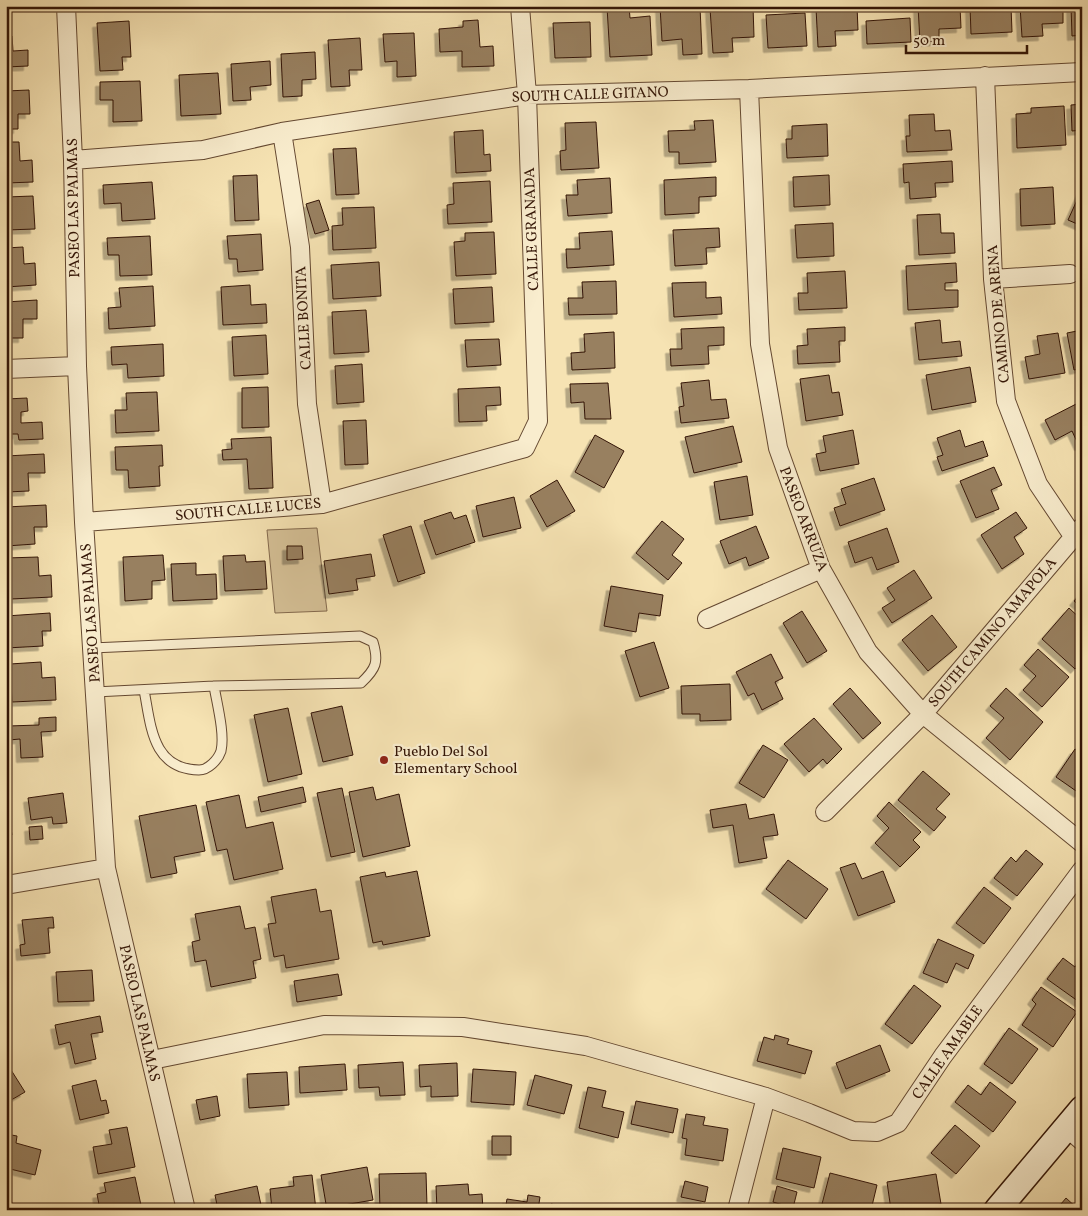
<svg xmlns="http://www.w3.org/2000/svg" width="1088" height="1216" font-family="Vollkorn,serif">
	<style>
		.green { fill: #d5c096; stroke: #846a4e }
		.building { fill: #988060; stroke: #331506; filter: url(#shadow) }
		.lines { fill: none; stroke-linecap: round; stroke-linejoin: round }
		.lane-casing { stroke: #644831; stroke-width: 11 }
		.street-casing { stroke: #644831; stroke-width: 20 }
		.secondary-casing { stroke: #331506; stroke-width: 28 }
		.lane { stroke: #f9edce; stroke-width: 9 }
		.street { stroke: #f9edce; stroke-width: 18 }
		.secondary { stroke: #f9edce; stroke-width: 25 }
		.poi-dot { fill: #8f2418; stroke: #f9edce; stroke-width: 2 }
		.labels { text-anchor: middle; stroke-width: 4.5; stroke-linejoin: round; paint-order: stroke }
		.street-label { font-size: 15px; fill: #331506; stroke: #f9edce }
		.poi-label { font-size: 15px; fill: #331506; stroke: #f9edce; text-anchor: start }
	</style>
	<defs>
		<filter id="shadow"><feDropShadow dx="-4.5" dy="4.5" stdDeviation="0" flood-color="#0004"/></filter>
	</defs>
	<rect width="100%" height="100%" fill="#f6e3b3"/>
	<filter id="stains"><feTurbulence type="fractalNoise" baseFrequency=".004" numOctaves="4"/><feColorMatrix values="0 0 0 0 .2 0 0 0 0 .09 0 0 0 0 .02 0 0 0 .5 -.17"/></filter>
	<radialGradient id="worn" r=".72"><stop offset=".6" stop-color="#630" stop-opacity="0"/><stop offset="1" stop-color="#630" stop-opacity=".3"/></radialGradient>
	<path class="green" d="M317,528L327,611L275,613L267,530Z"/>
	<path class="building" d="M629,6L630,18L650,16L652,55L610,57L607,7Z
		M660,6H700L702,54L683,55L682,39L662,41Z
		M753,6L754,37L732,38L733,52L713,53L710,8Z
		M837,6H857L858,30L835,31L836,46L818,47L816,8Z
		M918,6H960L961,28L939,29V41L920,42Z
		M970,6H1011L1012,32L971,34Z
		M1020,6H1063V23L1042,24L1043,36L1022,37Z
		M1071,6H1082V35L1072,36Z
		M805,13L807,46L768,48L766,15Z
		M910,18L911,42L867,44L866,21Z
		M478,20L480,47L493,46L494,66L462,67V51L440,52L439,29L463,27V21Z
		M129,21L131,57H122L123,70L100,71L97,23Z
		M590,22L591,57L555,58L553,23Z
		M414,33L416,76L397,77V61L385,62L383,34Z
		M12,36L13,51L28,50V66L6,67V37Z
		M360,38L362,70H349L350,86L331,87L328,40Z
		M315,52L316,79L302,80V96L283,97L281,54Z
		M270,61L271,85L250,87L251,100L233,101L231,64Z
		M218,73L221,114L181,116L179,75Z
		M140,81L142,121L113,122V100H100V82Z
		M29,90L30,114H18V129H6V91Z
		M1082,104V130L1072,131L1071,105Z
		M1064,106L1066,145L1017,148L1016,114L1031,113V108Z
		M934,114L935,131L950,130L952,150L907,152L906,136H910L909,115Z
		M713,120L716,162L679,164V152H669L668,131L695,130L694,121Z
		M596,122L599,168L561,170L560,151L566,150L565,123Z
		M827,124L828,156L787,158L786,139H792V126Z
		M483,130L484,155L490,154L491,171L456,173L454,132Z
		M6,142H19L20,161L32,160L33,182L6,183Z
		M356,148L359,194L336,195L333,149Z
		M952,161L953,182L935,183L936,197L910,199L909,182L904,183L903,164Z
		M257,175L259,220L235,221L233,176Z
		M829,175L830,205L794,207L793,177Z
		M716,177V196L699,197V213L665,215L664,180Z
		M610,178L612,213L568,216L566,195H578L577,180Z
		M490,181L492,222L448,224L447,205L454,204L453,183Z
		M152,182L155,219L122,221L121,203L104,204L103,185Z
		M1053,187L1055,224L1021,226L1020,189Z
		M1082,189V226L1068,220Z
		M33,196L35,229L6,230V197Z
		M319,200L329,230L315,234L306,204Z
		M374,207L376,248L333,250L332,226L343,225L342,208Z
		M940,214L941,233H954L955,253L919,255L917,215Z
		M833,223L834,256L797,258L795,225Z
		M719,228L720,247L706,248L707,264L675,266L673,230Z
		M612,231L614,265L567,268L566,249H580L579,233Z
		M494,232L496,274L456,276L454,242L465,241V233Z
		M261,234L263,270L238,272L237,259H229L227,236Z
		M150,236L152,275L120,276L119,255H108L107,238Z
		M23,247L24,264L35,263L36,285L6,287V248Z
		M379,262L381,296L333,299L331,265Z
		M956,263L957,282L945,283V290H958V307L908,310L906,266Z
		M845,271L847,308L799,310L798,293H808L807,273Z
		M616,281L617,314L569,315L568,298H583L582,282Z
		M706,282V298L721,297L722,314L674,317L672,283Z
		M250,285L251,305L266,304L267,323L223,325L221,287Z
		M153,286L155,326L109,329L108,308L121,307L119,288Z
		M492,287L494,322L455,324L453,289Z
		M37,300V319H23V338H6V302Z
		M366,310L369,352L334,354L332,312Z
		M940,320L942,343L960,341L962,356L919,360L915,323Z
		M724,327V345L708,346L709,364L671,366L670,349H682L681,329Z
		M845,327V341H839L840,362L798,364L797,346L808,345L807,329Z
		M1082,330V368L1074,370L1067,333Z
		M614,332L615,368L572,370L571,353L585,352L584,334Z
		M1058,333L1065,373L1029,379L1025,357L1040,354L1037,336Z
		M266,335L268,374L234,376L232,337Z
		M499,339L501,365L467,367L465,340Z
		M163,344L164,376L128,378L127,364L112,365L111,347Z
		M362,364L364,402L337,404L335,366Z
		M970,367L976,402L932,410L926,375Z
		M829,375L832,393L839,392L843,415L806,421L800,379Z
		M709,380L711,400L726,399L729,418L681,423L679,407L684,406L681,383Z
		M608,383L611,419H585L584,402L571,403L570,384Z
		M268,387L269,427L242,428V388Z
		M500,387L501,405L486,406L487,421L459,422L458,389Z
		M157,392L159,431L116,433L115,410H127L126,393Z
		M27,398L28,411L21,412V423L42,422L43,439L19,440L18,434H6V399Z
		M1082,401V445L1079,446L1072,431L1055,440L1045,420Z
		M366,420L368,464L345,465L343,421Z
		M733,426L742,462L694,473L685,437Z
		M853,430L859,464L820,471L816,454L826,452L823,436Z
		M960,430L965,447L983,441L988,456L942,471L937,457L943,455L937,438Z
		M595,435L624,451L604,488L575,472Z
		M271,437L273,488L249,489L247,459L223,460L222,450L232,449L231,439Z
		M162,445L163,466H159L160,486L129,488L128,470H116L115,447Z
		M44,454L45,473H28L29,491L6,492V456Z
		M994,467L1002,485L991,490L999,509L976,518L960,481Z
		M747,476L753,515L720,520L714,482Z
		M874,478L885,510L840,526L834,508L846,504L841,489Z
		M557,480L575,511L547,527L530,496Z
		M514,497L521,528L483,537L476,506Z
		M46,505L47,527H34L35,544L6,546V507Z
		M451,512L454,519L466,515L475,542L436,555L424,521Z
		M1016,512L1027,528L1014,537L1024,554L1002,569L981,535Z
		M662,521L684,539L672,555L682,563L668,580L636,553Z
		M411,526L425,573L398,582L383,535Z
		M756,526L769,558L749,566L746,557L729,564L720,541Z
		M887,528L899,562L877,570L872,557L855,563L848,542Z
		M287,546H302L303,559L287,560Z
		M371,554L375,576L356,579L358,590L329,594L324,561Z
		M163,555L165,580L152,581V599L125,601L123,557Z
		M245,555L246,562L265,561L267,589L225,591L223,556Z
		M38,557L39,576L51,575L52,597L11,599L10,574H6V558Z
		M196,563V575L216,574L217,599L173,601L171,564Z
		M914,570L932,598L892,623L882,608L895,600L887,588Z
		M611,586L663,595L660,616L639,613L636,632L604,626Z
		M1082,592V608L1074,601Z
		M1069,608L1082,620V662L1075,669L1042,639Z
		M802,611L827,651L807,663L783,623Z
		M50,613L51,631H42L43,646L6,648V616Z
		M932,615L957,647L928,671L902,640Z
		M654,642L669,688L640,697L625,651Z
		M1038,649L1069,677L1042,707L1023,690L1036,676L1024,665Z
		M771,654L783,678L775,682L783,699L762,710L754,693L748,696L736,672Z
		M41,662L42,678L55,677L56,700L12,702L10,664Z
		M730,684L731,720L700,721V714H682L681,686Z
		M850,688L881,723L863,739L833,704Z
		M1006,688L1043,722L1010,760L986,738L1004,718L990,706Z
		M342,706L353,755L323,762L311,713Z
		M288,708L302,774L268,782L254,715Z
		M56,717V731L41,732L43,757L21,758L20,739L9,740L8,726L39,725V718Z
		M814,718L842,749L827,764L823,759L809,772L784,744Z
		M763,745L788,760L764,798L739,783Z
		M1075,749L1082,753V789L1079,793L1056,777Z
		M923,771L950,794L936,809L946,817L934,831L898,800Z
		M303,787L306,802L261,812L258,797Z
		M373,787L376,800L399,794L410,846L363,857L349,792Z
		M342,788L355,852L331,857L317,793Z
		M63,793L67,823L53,824L52,817L31,820L28,798Z
		M239,795L246,828L273,822L283,869L234,880L227,849L217,851L206,802Z
		M889,802L921,832L913,840L920,847L900,867L875,843L889,828L877,816Z
		M746,804L749,819L774,814L778,835L763,837L767,858L739,863L733,825L713,828L710,810Z
		M196,805L205,851L174,857L177,873L151,878L139,816Z
		M9,814L12,835L6,836V815Z
		M42,826L43,839L30,840L29,827Z
		M1026,850L1043,864L1017,896L994,878L1011,857L1016,862Z
		M788,860L828,889L806,919L766,889Z
		M855,863L862,879L883,871L895,902L858,916L840,868Z
		M417,871L430,936L383,945L382,941L373,943L360,877L385,872L386,877Z
		M984,887L1011,908L984,944L956,923Z
		M316,889L320,912L331,910L339,959L286,968L284,955L274,957L268,924L276,923L271,897Z
		M240,906L245,929L255,927L261,959L253,961L256,978L211,987L206,960L195,962L192,942L200,940L195,914Z
		M53,917L54,928H48L50,953L21,956L20,945L25,944L22,920Z
		M938,939L974,955L968,969L956,963L947,983L923,973Z
		M1063,958L1075,967L1082,958V1004L1047,979Z
		M92,970L94,1001L58,1002L56,972Z
		M338,974L342,995L297,1002L294,981Z
		M914,985L941,1006L912,1044L885,1024Z
		M1041,987L1077,1012L1053,1047L1022,1025L1036,1004L1032,1000Z
		M100,1016L103,1032L91,1034L96,1059L75,1064L70,1042L59,1045L55,1025Z
		M1009,1028L1038,1049L1012,1084L984,1064Z
		M775,1035L789,1039L787,1044L812,1051L805,1074L757,1061L764,1037L774,1040Z
		M880,1045L890,1071L846,1089L836,1063Z
		M6,1062L25,1092L6,1103Z
		M403,1062L405,1095L380,1096L379,1087L359,1088L358,1065Z
		M457,1063L458,1096L431,1097V1086L420,1087L419,1065Z
		M345,1064L347,1090L300,1093L299,1067Z
		M473,1069L516,1072L514,1105L471,1102Z
		M287,1072L289,1105L249,1108L247,1074Z
		M535,1075L572,1085L564,1114L527,1105Z
		M96,1080L101,1101L106,1100L109,1113L80,1120L72,1086Z
		M990,1082L1016,1102L993,1132L955,1102L968,1085L981,1095Z
		M588,1087L606,1091L602,1107L624,1112L618,1138L579,1128Z
		M217,1096L220,1116L200,1120L196,1100Z
		M636,1101L678,1109L673,1133L631,1124Z
		M686,1114L705,1117L703,1125L728,1129L723,1161L685,1155L687,1139L682,1138Z
		M955,1125L980,1146L956,1174L931,1153Z
		M127,1127L135,1167L98,1174L93,1147L112,1144L109,1130Z
		M6,1134L17,1136L16,1143L41,1150L35,1175L6,1168Z
		M492,1136H511V1155H492Z
		M783,1148L821,1157L814,1188L776,1179Z
		M367,1167L373,1200L344,1205L345,1210H327L321,1175Z
		M426,1173L427,1206H399V1210H380L379,1174Z
		M830,1173L877,1185L871,1210H848L822,1204Z
		M936,1174L941,1204L903,1210H891L887,1182Z
		M312,1175L316,1210H272L270,1189L294,1186L293,1177Z
		M135,1177L142,1210H100L97,1194L106,1192L104,1183Z
		M685,1181L708,1187L705,1202L681,1197Z
		M468,1184L469,1195L482,1194L483,1210H437L436,1186Z
		M257,1186L262,1210H218L215,1195Z
		M777,1186L797,1192L793,1208L773,1202Z
		M528,1195L540,1197L538,1210H505L507,1199L527,1202Z
		M1066,1198L1078,1209L1082,1205V1210H1056Z
		M551,1204L582,1210H550Z"/>
	<g class="lines">
		<g class="lane-casing">
			<path id="lane" d="M92,648L360,636L373,642C379,662 376,669 361,683L214,686L95,692
				M144,690C151,726 152,769 199,770C208,770 218,760 221,751C225,734 217,704 214,686"/>
		</g>
		<g class="street-casing">
			<path id="street" d="M66,6L73,160L77,366L84,522L106,868L186,1210
				M985,76L993,279L1006,401L1038,484L1073,536
				M749,89L760,344L778,448L821,569L868,652L923,714L1082,843
				M282,132L300,247L307,404L322,504
				M73,160L203,150L282,132L527,95L749,89L1082,72
				M993,279L1070,274
				M6,369L77,366
				M84,522L322,504L525,448L538,421L527,95L520,6
				M707,619L821,569
				M825,812L923,714L1082,527
				M6,885L106,868
				M152,1060L324,1025L463,1027L586,1046L766,1097L809,1113L853,1131L877,1132L898,1123L943,1056L1082,870
				M1067,1128L1082,1141
				M737,1210L766,1097"/>
		</g>
		<g class="secondary-casing">
			<path id="secondary" d="M997,1210L1082,1109"/>
		</g>
		<use href="#lane" class="lane"/>
		<use href="#street" class="street"/>
		<use href="#secondary" class="secondary"/>
	</g>
	<circle class="poi-dot" cx="384" cy="760" r="5"/>
	<g class="labels">
		<g class="street-label">
			<text transform="translate(590 94) rotate(-2)" y="5">SOUTH CALLE GITANO</text>
			<text transform="translate(73 208) rotate(-91)" y="5">PASEO LAS PALMAS</text>
			<text transform="translate(531 229) rotate(-92)" y="5">CALLE GRANADA</text>
			<text transform="translate(998 314) rotate(-95)" y="5">CAMINO DE ARENA</text>
			<text transform="translate(303 318) rotate(-93)" y="5">CALLE BONITA</text>
			<text transform="translate(248 509) rotate(-5)" y="5">SOUTH CALLE LUCES</text>
			<text transform="translate(804 519) rotate(69)" y="5">PASEO ARRUZA</text>
			<text transform="translate(90 613) rotate(-94)" y="5">PASEO LAS PALMAS</text>
			<text transform="translate(992 632) rotate(-50)" y="5">SOUTH CAMINO AMAPOLA</text>
			<text transform="translate(140 1013) rotate(77)" y="5">PASEO LAS PALMAS</text>
			<text transform="translate(947 1052) rotate(-55)" y="5">CALLE AMABLE</text>
		</g>
		<g class="poi-label">
			<text x="394" y="756">Pueblo Del Sol<tspan x="394" dy="17">Elementary School</tspan></text>
		</g>
	</g>
	<rect width="1088" height="1216" fill="none" stroke="#f6e3b3" stroke-width="25"/>
	<rect x="8" y="8" width="1073" height="1201" fill="none" stroke="#331506" stroke-width="2.5"/>
	<rect x="12" y="12" width="1063" height="1191" fill="none" stroke="#331506"/>
	<path d="M906 45v8h121v-8" fill="none" stroke="#331506" stroke-width="2.5"/>
	<text x="913" y="45" font-size="15" fill="#331506" stroke="#f9edce" stroke-width="4" paint-order="stroke">50 m</text>
	<rect width="100%" height="100%" filter="url(#stains)"/>
	<rect width="100%" height="100%" fill="url(#worn)"/>
</svg>
